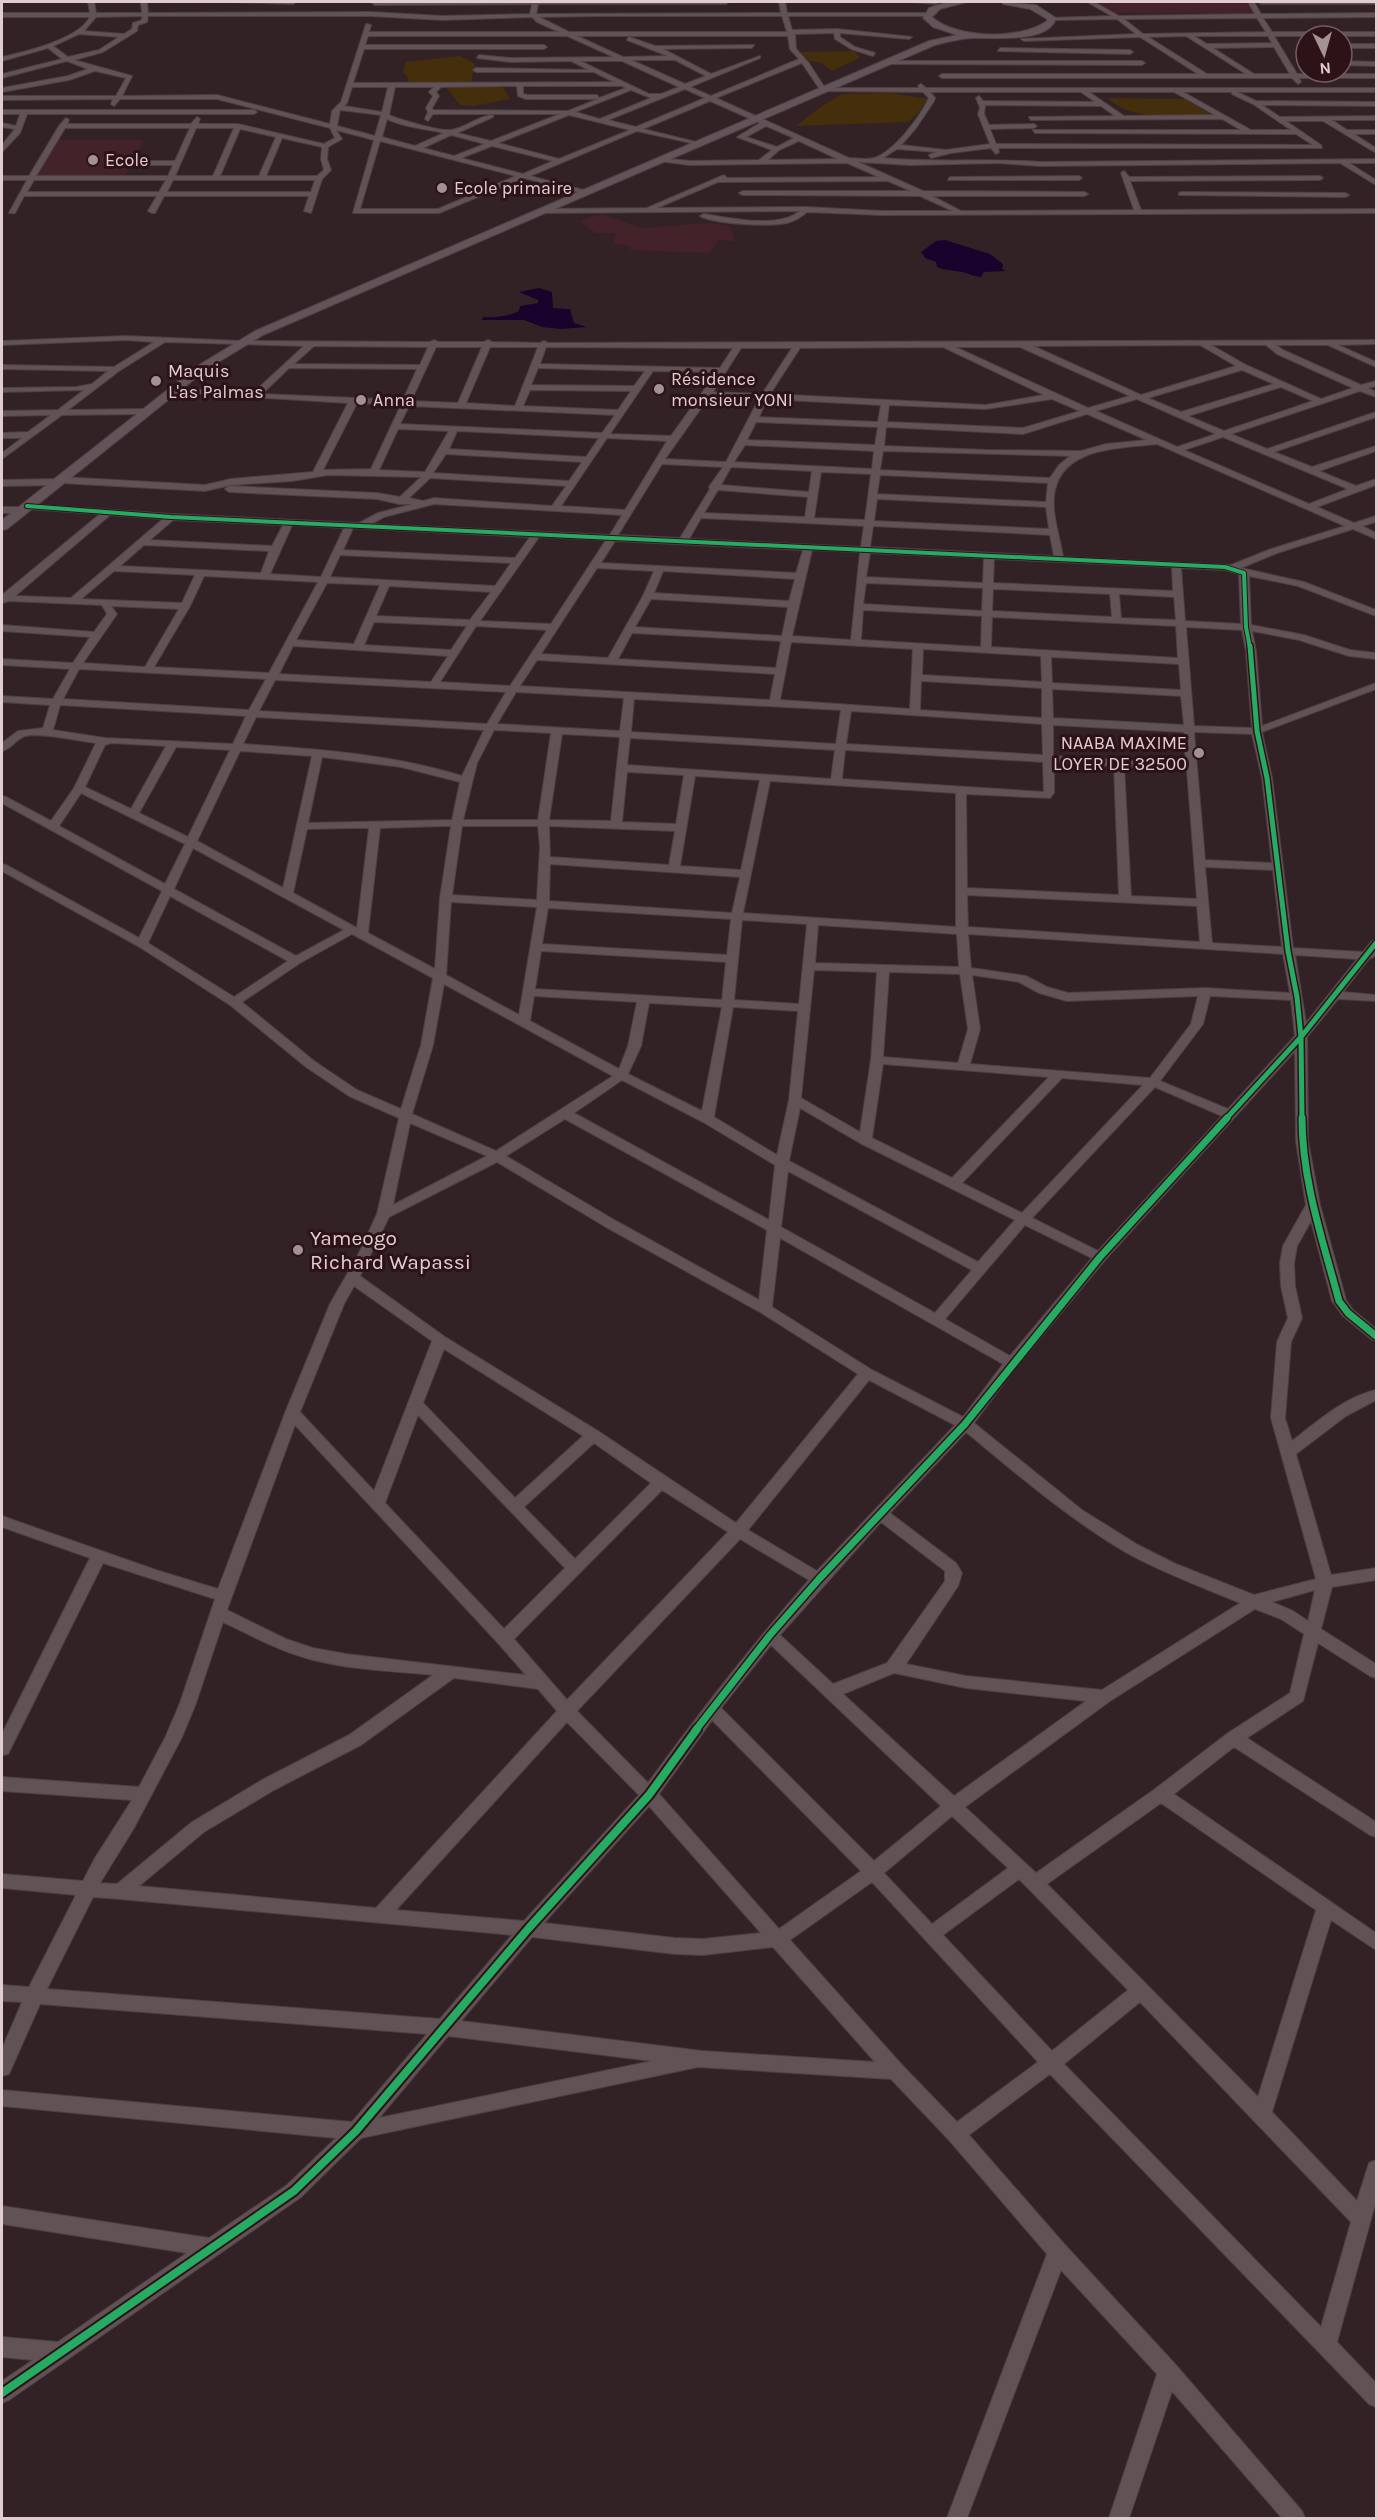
<svg xmlns="http://www.w3.org/2000/svg" width="1378" height="2520" font-family="Karla,sans-serif">
	<style>
		.built { fill: #432329 }
		.green { fill: #452e0c }
		.water { fill: #18032c }
		.lines { fill: none; stroke-linecap: round; stroke-linejoin: round }
		.street-casing { stroke: #4d3f42; stroke-width: 2 }
		.secondary-casing { stroke: #4d3f42; stroke-width: 2 }
		.street { fill: #605255; fill-rule: evenodd }
		.secondary { fill: #625459; fill-rule: evenodd }
		.cycleway-far3-casing { stroke: #2d1318; stroke-width: 6 }
		.cycleway-far2-casing { stroke: #2d1318; stroke-width: 8 }
		.cycleway-far1-casing { stroke: #2d1318; stroke-width: 10 }
		.cycleway-casing { stroke: #2d1318; stroke-width: 12 }
		.cycleway-far3 { stroke: #26ab63; stroke-width: 4 }
		.cycleway-far2 { stroke: #26ab63; stroke-width: 5 }
		.cycleway-far1 { stroke: #26ab63; stroke-width: 7 }
		.cycleway { stroke: #26ab63; stroke-width: 8 }
		.poi-dot { fill: #a49194; stroke: #2d1318; stroke-width: 2 }
		.labels { text-anchor: middle; stroke-width: 6; stroke-linejoin: round; paint-order: stroke }
		.far-poi-label { font-size: 18px; fill: #e1cdd0; stroke: #2d1318; text-anchor: start }
		.poi-label { font-size: 21px; fill: #e1cdd0; stroke: #2d1318; text-anchor: start }
	</style>
	<rect width="100%" height="100%" fill="#322226"/>
	<path class="built" d="M1092,2H1247L1254,13H1113Z
		M54,140H144L124,178H32Z
		M602,214L642,228L709,223L730,226L735,241L718,240L710,253L631,250L628,245L613,244L616,233H596L580,221Z"/>
	<path class="green" d="M855,51L860,58L832,71L822,63L810,61L801,52Z
		M460,56L475,64L471,81L502,86L510,99L473,106L460,105L444,84L407,83L408,77L403,73L405,62Z
		M890,93L928,99L918,113L908,122L796,126L819,108L842,94Z
		M1108,98L1185,99L1213,116C1182,116 1131,122 1108,98Z"/>
	<path class="water" d="M945,240L990,254L1003,264L1002,269L1006,271L984,272L981,277C973,277 969,273 962,272C952,270 946,271 937,267L936,262L925,258L921,252L936,241Z
		M539,288L552,292L553,308L570,309L574,323L587,327L560,329L542,327L524,320H482L483,317C495,318 509,316 519,311L520,306L538,303V300L519,292Z"/>
	<g class="lines">
		<g class="street-casing">
			<path id="street" d="M88,2H94L96,13H142L141,2H147L148,13L371,12L442,16L530,14L532,4L375,5L372,3L374,2H729L726,4H538L536,14L781,13L779,2H785L787,13H927L929,16H788L792,30L837,29L912,37L909,39L840,33V37L855,47L875,53L873,56L851,49L835,39L834,33L795,34L796,49L808,62L825,88H919L918,86L921,84L926,88H1376V92H1237L1256,101L1376,102V106L1262,105L1280,117L1376,116V120H1332L1347,130H1376V134H1354L1376,148V153L1323,121H1286L1321,145L1322,148H998L999,152L996,154L991,148L951,153L931,158L929,155L937,152L897,149L883,158C935,163 988,158 1040,162L1376,159V163H1349L1376,180V185L1340,163L1040,166L999,163L910,165L858,162L923,191L1084,192L1088,194L1084,196H932L961,211L1134,210L1121,173L1124,171L1129,177L1320,176L1323,178L1320,180L1130,181L1141,210L1376,209V213L882,215L807,212C801,217 795,221 787,223C769,227 715,224 700,216L704,214C730,218 778,229 800,211L540,213L536,211L540,209L647,208L724,175L727,178L879,177L847,163L690,165L658,161L660,158L690,161L759,160L772,150L737,137L760,123L710,101L643,129L700,143V145L637,131L530,176L587,191L589,192L585,194L524,178L439,213H353L374,140L336,130L342,139L328,147L327,159L331,170L322,179L311,213L304,211L309,196H164L155,213H152L148,211L157,196H24L15,213H9L27,180H2V176H29L59,126L66,118L69,120L67,124H191L197,117L200,119L198,124H238L324,144L335,138L330,128L217,99H120L114,106L111,104L113,99L2,100V96H116L126,78L95,71L69,80L2,92V88L68,76L88,69L67,61L2,78V74L62,59L48,48L2,61V57C25,52 79,39 90,17H2V13H90ZM142,16V20L133,23L132,29L124,34L84,31L96,17ZM148,16H371L442,20L532,17L537,22L559,32H369L371,25L366,24L341,102L332,111L330,124L217,95L122,96L132,76L74,60L103,52L137,31L138,25L147,22ZM598,16H782L787,32H569L539,17ZM79,34L119,37L99,50L68,57L53,46ZM368,36H567L614,57L511,58L479,55L477,58L511,62L571,61L589,70L476,68L473,70L476,72H594L614,82L353,83L364,49H544L547,47L544,45H365ZM577,36H788L790,49L799,59L711,96L690,87L760,58V56L711,74L663,49L752,48L754,45L655,46L629,37L627,40L668,56L623,57ZM631,60H675L706,76L685,84ZM580,61H622L679,87L661,94H649ZM802,63L821,91L923,92L929,98C920,117 894,152 874,158C866,160 857,158 849,158L716,98ZM517,86L518,96L526,99H598L568,111L433,110L432,108L439,96L436,92L441,87ZM523,86H622L626,88L599,98L597,95H527L523,94ZM352,87H388L382,112L344,106L347,103ZM395,87H434L429,92L433,96L426,108L428,112L425,119L428,121L433,114H560L491,141L457,133L493,117V115C478,115 464,130 449,130C439,131 397,119 389,115ZM685,89L705,98L636,127L608,120ZM631,90L651,98L600,119L575,112ZM930,92H1081L1095,102L983,101L979,96L976,98L980,108L978,114L990,144L946,150L901,145L916,128L934,101L935,98ZM1089,92H1174L1215,115L1124,116ZM1183,92H1232V94L1253,104L1291,130H1251ZM985,105L1101,106L1115,116L1029,117L1031,120L1222,119L1241,130H1033L1035,133L1296,134L1313,145L996,144L990,129L1034,128L1037,126L1034,124L989,125L984,114ZM340,110L381,115L375,136L337,126ZM569,115L630,130L559,159L498,143ZM387,119C403,127 426,129 444,133L415,146L382,137ZM766,126L794,138L777,147L746,137ZM65,128H190L175,161H133L130,163L133,165H173L168,176H36ZM196,128H234L213,176H175ZM240,129L276,137L259,176H220ZM451,135L485,144L454,156L423,148ZM282,138L322,147L321,159L324,170L317,176H266ZM380,141L516,176L438,209H360ZM799,141L838,159L768,160L779,150ZM492,146L553,161L523,174L461,158ZM34,180H166L159,192H27ZM173,180H315L311,192H167ZM888,181L911,191H743L739,193L743,195L920,196L953,211H882L806,207L657,208L718,182Z
				M232,2H296L293,4Z
				M912,2H939L936,4Z
				M1087,2H1094L1119,16L1255,14L1248,2H1254L1261,14L1376,13V17L1263,18L1272,32H1376V36H1274L1297,74H1376V78H1299L1301,82L1298,84L1292,78H942L939,76L942,74H1198L1140,37L1024,41L1021,39L1136,34L1117,19L1052,20L1049,18L1112,16ZM1257,18L1266,32L1143,34L1124,19ZM1186,36L1246,74H1207L1148,37ZM1194,36H1268L1272,43L1207,44ZM1274,47L1290,74H1254L1213,48Z
				M1258,2H1376V4H1261Z
				M1342,44H1376V48H1342Z
				M1000,48L1130,50L1133,52L1130,54L998,51Z
				M885,61H1142L1145,63L1142,65L883,64Z
				M1342,61L1376,62V66L1342,65Z
				M2,110H254L257,112L254,114H27L20,133L2,152V145L15,129L2,127V123L16,126L20,114H2Z
				M950,177L1079,176L1082,178L1079,180H948Z
				M1181,192L1345,193L1349,195L1345,197L1179,195V193Z
				M126,336L241,341L430,342L434,340L438,342H484L488,340L492,342L540,343L544,341L548,343L1376,340V344L1338,345L1376,362V367L1328,345H1276L1283,350L1361,385L1376,381V386L1368,388L1376,392V397L1360,391L1231,434L1267,449L1376,412V417L1274,452L1312,467L1376,446V451L1319,471L1356,486L1376,479V485L1317,507L1354,523L1376,516V522L1362,526L1376,533V539L1353,529L1277,553L1241,568L1304,582L1376,610V616L1298,586L1249,576L1251,625L1304,635L1350,650L1376,653V659L1349,656L1299,640L1252,631L1256,651L1262,726L1376,683V689L1262,732L1272,778L1293,948L1363,952L1372,941L1376,940L1375,956L1369,959L1343,992L1376,995V1001L1338,999L1307,1037L1308,1141L1320,1205L1346,1300L1353,1310L1376,1329V1341L1371,1339L1343,1316L1332,1301L1311,1221L1297,1246L1294,1263L1295,1286L1302,1318L1291,1342L1285,1418L1292,1441C1317,1422 1344,1397 1376,1390V1400L1346,1416L1296,1454L1331,1575L1376,1568V1580L1332,1587L1321,1629L1376,1664V1678L1370,1676L1318,1643L1303,1701L1247,1738L1376,1822V1837L1370,1835L1234,1747L1174,1794L1376,1933V1950L1331,1920L1272,2112L1357,2201L1369,2163L1376,2160V2201L1337,2342L1376,2383V2407L1369,2404L1050,2074L969,2135L1065,2245L1175,2364L1302,2511L1305,2518H1282L1172,2391L1129,2518H1109L1157,2374L1061,2270L967,2518H947L1047,2254L949,2140L891,2079L698,2067L361,2138L301,2197L9,2400L2,2403V2381L33,2360L2,2357V2337L58,2342L187,2253L2,2224V2206L209,2238L287,2185L336,2138L2,2106V2090L352,2122L427,2034L40,2004L9,2074L2,2076V2049L22,2002L2,2001V1985L29,1987L76,1895L2,1888V1874L83,1881L95,1858L132,1800L2,1791V1777L139,1787L166,1736L180,1703L215,1599L103,1563L8,1754L2,1755V1734L90,1558L2,1527V1516L156,1570L218,1589L285,1413L330,1304L358,1255L377,1214L399,1118L349,1096L306,1067L230,1005L138,946L2,871V864L6,865L139,938L162,891L2,803V796L6,797L51,821L74,788L96,743C80,741 38,732 25,736C16,739 11,749 2,751V743L18,731L43,728L50,705L2,702V696L53,699L70,669L2,665V659L73,663L90,637L2,631V625L94,632L107,614L102,605L9,601L2,603V595L100,514L27,509L24,508V504L171,514L359,523L378,513L413,504H399L377,499L229,492L225,489L229,486L377,493L400,497L421,477L328,475L292,481L231,485L205,491L62,483L58,485L2,486V480L57,479L61,477L205,485L231,479L313,472L348,403L171,392L170,390L174,388L253,393L304,346L165,342L119,371L68,410L144,409L148,412L147,414L62,415L2,459V453L22,438H2V433L28,432L51,415L2,416V411L58,410L84,390L2,392V388L76,387L92,384L108,371L2,369V365L114,367L154,342L126,340L2,345V341ZM1211,345H1266L1277,354L1353,388L1321,399L1246,365ZM314,346L428,347L420,365L294,364ZM1033,346L1200,345L1236,366L1141,395ZM436,347H482L458,403L411,401ZM490,347H538L515,406L466,403ZM546,347L708,348H733L720,368L540,364ZM943,347L1044,395L986,405L770,394L800,348ZM955,347H1020L1130,396L1088,408ZM741,348H792L762,394L713,392ZM289,368L417,369L403,400L262,394ZM538,368L645,371L634,386L531,385ZM1242,370L1274,384L1181,412L1148,398ZM653,371L717,372L671,436L610,434ZM1281,387L1313,401L1224,431L1188,416ZM530,390L631,391L618,410L523,406ZM709,397L759,399L726,462L665,459ZM767,399L881,405L878,422L759,417ZM1052,399L1080,411L1023,428L887,422L889,405L986,409ZM1137,399L1216,434L1177,447L1096,411ZM357,403L401,405L371,469L323,470ZM409,406L615,415L602,433L400,424ZM1087,414L1147,440L1106,444L1081,451L987,450L884,446L886,427L1023,434ZM756,422L878,427L875,445L747,440ZM398,429L449,431L425,472L379,470ZM457,431L599,438L586,457L449,449ZM1223,437L1348,489L1309,504L1184,450ZM607,438L667,441L625,510L561,506ZM1157,444L1345,526L1271,549L1231,565L1063,557C1060,537 1052,516 1054,496C1060,446 1119,449 1157,444ZM745,445L874,451L872,469L734,462ZM883,451L1070,456L1059,465L1050,478L880,470ZM446,454L582,462L569,481L433,473ZM662,464L723,467L709,487L710,489L680,538L618,535ZM731,467L812,471L809,492L721,485ZM821,472L871,474L865,520L814,518ZM880,475L1048,483L1046,502L877,494ZM430,478L566,486L552,506L434,498L423,501L409,498ZM718,490L808,497L805,517L704,513ZM877,499L1046,507L1049,529L874,521ZM434,504L622,515L610,535L371,524L384,517ZM110,515L163,519L71,598L15,596ZM701,518L864,526L861,547L689,539ZM173,520L283,525L272,546L150,540ZM292,525L344,528L321,577L270,574ZM873,526L1050,535L1054,556L870,547ZM353,528L530,537L515,558L343,550ZM539,537L606,540L551,624L480,621ZM615,541L803,550L796,573L601,563ZM144,545L269,551L261,573L120,566ZM812,550L860,552L851,640L792,636ZM870,553L984,558L983,583L866,577ZM340,555L511,563L495,586L330,577ZM994,559L1172,567L1173,591L993,583ZM597,568L654,571L643,596L608,658L541,654ZM1181,568L1225,570L1239,574L1241,624L1185,621ZM114,571L195,575L182,603L81,599ZM663,571L795,579L789,601L654,593ZM204,576L318,582L269,673L154,667L190,606ZM327,583L380,585L354,644L296,640ZM866,583L983,588L982,611L863,604ZM389,586L491,592L470,620L376,616ZM993,589L1110,594L1112,617L992,611ZM1119,594L1174,597L1176,620L1121,618ZM651,599L788,607L782,636L635,627ZM111,606L179,609L145,667L83,663L117,614ZM863,610L982,616L981,647L861,640ZM992,617L1176,626L1178,658L991,647ZM374,622L467,626L451,650L364,645ZM476,626L547,630L510,686L440,682ZM1186,627L1242,630L1246,651L1252,728L1194,726ZM632,633L781,641L776,668L618,659ZM791,642L913,649L910,709L780,700ZM293,646L448,656L431,682L279,674ZM923,649L1041,656L1042,682L922,675ZM1051,657L1179,664L1181,690L1052,683ZM537,660L775,674L770,700L520,686ZM79,669L266,679L249,710L63,699ZM275,680L506,692L487,724L259,711ZM921,681L1042,688V718L920,710ZM1052,689L1181,696L1184,725L1053,718ZM516,692L624,698L620,731L497,724ZM634,699L841,710L836,744L631,732ZM60,705L246,716L233,744L105,738L53,730ZM851,711L1042,724L1043,755L846,744ZM256,717L484,730L462,776C391,754 316,749 243,744ZM1053,725L1184,732L1186,764L1053,756ZM494,730L551,733L538,820H463L477,763ZM1194,732L1252,734L1262,778L1272,863L1205,860ZM562,734L620,737L611,821L549,820ZM630,738L835,750L831,779L627,765ZM111,743L166,746L131,809L85,787L105,745ZM176,747L230,750L188,837L139,813ZM845,750L1043,762L1044,792L842,779ZM240,751L312,756L283,888L197,841ZM322,757L401,767L460,782L452,820L308,823ZM1054,762L1114,766L1119,895L967,888L966,794L1050,798L1054,793ZM1124,766L1187,770L1197,899L1131,896ZM627,772L684,775L676,824L622,822ZM695,776L760,780L741,870L680,866ZM770,781L956,793V927L743,913ZM81,793L185,844L165,884L59,826ZM444,826H451L440,898L435,969L368,933L380,828ZM462,826H538L540,847L537,900L452,895ZM549,826L675,831L669,865L550,857ZM349,828H369L357,928L293,893L307,829ZM193,848L344,930L296,956L174,889ZM550,864L740,877L732,913L549,901ZM1205,867L1273,870L1282,947L1212,943ZM967,895L1197,906L1200,942L968,927ZM170,896L288,961L234,997L148,943ZM451,902L537,907L519,1015L446,975ZM548,908L731,919L727,955L542,944ZM742,920L807,924L799,1004L734,1000ZM818,925L957,934L959,967L815,963ZM352,934L433,978L421,1045L401,1109L357,1090L314,1061L242,1002L300,963ZM968,934L1283,954L1290,993L1205,988L1068,993L1047,987L1026,976L971,968ZM541,951L726,962L722,1000L535,989ZM1295,955L1357,959L1306,1023ZM814,970L877,972L871,1060L860,1132L801,1098ZM889,972L960,974L968,1029L958,1063L883,1057ZM972,975L1019,982L1039,993L1067,1001L1198,996L1191,1024L1150,1078L970,1064L980,1029ZM444,984L613,1076L496,1151L412,1114L433,1045ZM534,996L637,1002L628,1046L619,1069L530,1021ZM1210,996L1291,1000L1295,1036L1228,1109L1160,1081L1203,1024ZM649,1003L722,1007L702,1111L628,1074L641,1046ZM733,1007L798,1011L789,1100L777,1155L714,1117ZM1295,1051L1296,1141L1306,1205L1283,1246L1280,1263L1281,1286L1288,1318L1277,1342L1271,1418L1316,1579L1254,1595L1176,1564L1138,1545L1082,1510L974,1423L1017,1366L1105,1260ZM883,1064L1049,1077L952,1178L872,1138ZM1062,1078L1143,1085L1022,1213L962,1183ZM622,1080L703,1122L775,1165L769,1220L574,1113ZM1155,1087L1222,1116L1098,1251L1032,1218ZM800,1108L860,1143L1015,1220L978,1262L789,1161ZM565,1119L767,1230L759,1300L616,1221L506,1156ZM410,1123L487,1156L393,1205ZM497,1162L606,1227L760,1312L858,1374L736,1523L598,1431L445,1337L360,1276L389,1217ZM788,1171L972,1270L935,1313L781,1227ZM1025,1225L1092,1258L1010,1356L945,1319ZM780,1238L1003,1364L963,1417L872,1370L772,1307ZM354,1286L432,1341L374,1491L300,1412L344,1304ZM444,1349L583,1436L515,1498L423,1403ZM869,1380L955,1425L817,1571L748,1530ZM418,1415L565,1568L504,1629L385,1503ZM295,1425L498,1643L526,1675L346,1654L313,1648L286,1639L227,1610ZM966,1432C1018,1475 1069,1519 1127,1553C1163,1573 1202,1587 1240,1603L1102,1690L966,1676L906,1664L958,1586L962,1573L956,1563L890,1513ZM594,1443L651,1483L575,1559L524,1507ZM662,1490L728,1532L567,1700L514,1639ZM881,1522L945,1571V1581L887,1663L833,1684L780,1635ZM740,1539L809,1580C752,1645 699,1713 648,1783L577,1711ZM1315,1590L1308,1621L1293,1611L1272,1602ZM1255,1609L1281,1619L1304,1634L1290,1693L1228,1733L1155,1789L1036,1873L965,1807L1110,1701ZM223,1622C252,1636 281,1652 313,1660C352,1670 393,1671 433,1675L349,1735L262,1780L192,1822L117,1884L100,1883L134,1828L182,1737L196,1703ZM771,1645L941,1806L874,1861L721,1708ZM894,1673L966,1688L1086,1701L954,1796L843,1694ZM454,1678L538,1689L557,1711L376,1908L139,1886L204,1832L274,1790L361,1745ZM712,1720L861,1871L779,1929L659,1794ZM567,1722L639,1795L524,1921L396,1910ZM1161,1803L1316,1910L1258,2097L1047,1884ZM649,1806L761,1933L703,1939L675,1938L544,1923ZM952,1816L1008,1868L932,1924L884,1873ZM1019,1879L1128,1990L1052,2051L943,1935ZM872,1882L1038,2062L957,2122L902,2065L790,1940ZM93,1897L120,1899L512,1935L440,2019L47,1989ZM532,1937L675,1954L703,1955L773,1947L875,2062L702,2051L461,2021ZM1140,2002L1351,2222L1321,2327L1064,2064ZM448,2036L652,2061L379,2118Z
				M2,507H21L25,510L21,513H2Z"/>
		</g>
		<g class="secondary-casing">
			<path id="secondary" d="M947,2H967L940,9L932,17C957,39 1020,40 1047,21V19L1030,9L1003,4L1002,2L1036,5L1056,18C1049,44 993,37 972,38C960,39 947,42 935,45L263,335L207,369L7,529L2,530V520L199,365L255,331L929,41L957,35L933,27L923,18L929,8Z"/>
		</g>
		<use href="#street" class="street"/>
		<use href="#secondary" class="secondary"/>
		<g class="cycleway-far3-casing">
			<path id="cycleway-far3" d="M27,506L171,517L1225,567L1244,573L1246,627L1250,648"/>
		</g>
		<g class="cycleway-far2-casing">
			<path id="cycleway-far2" d="M1250,646L1257,731L1267,778L1288,951L1297,997L1301,1037L1302,1120
				M1225,1120L1301,1037L1376,943"/>
		</g>
		<g class="cycleway-far1-casing">
			<path id="cycleway-far1" d="M1302,1118C1302,1181 1323,1241 1339,1301L1348,1313L1376,1336
				M695,1731L770,1635L819,1579L965,1424L1100,1257L1227,1118"/>
		</g>
		<g class="cycleway-casing">
			<path id="cycleway" d="M2,2393L294,2191L356,2131L528,1929L649,1795L697,1729"/>
		</g>
		<use href="#cycleway-far3" class="cycleway-far3"/>
		<use href="#cycleway-far2" class="cycleway-far2"/>
		<use href="#cycleway-far1" class="cycleway-far1"/>
		<use href="#cycleway" class="cycleway"/>
	</g>
	<g class="poi-dot">
		<circle cx="93" cy="160" r="6"/>
		<circle cx="442" cy="188" r="6"/>
		<circle cx="156" cy="381" r="6"/>
		<circle cx="659" cy="389" r="6"/>
		<circle cx="361" cy="400" r="6"/>
		<circle cx="1199" cy="753" r="6"/>
		<circle cx="298" cy="1250" r="6"/>
	</g>
	<g class="labels">
		<g class="far-poi-label">
			<text x="105" y="166">Ecole</text>
			<text x="454" y="194">Ecole primaire</text>
			<text x="168" y="377">Maquis<tspan x="168" dy="21">L'as Palmas</tspan></text>
			<text x="671" y="385">Résidence<tspan x="671" dy="21">monsieur YONI</tspan></text>
			<text x="373" y="406">Anna</text>
			<text x="1187" y="749" text-anchor="end">NAABA MAXIME<tspan x="1187" dy="21">LOYER DE 32500</tspan></text>
		</g>
		<g class="poi-label">
			<text x="310" y="1245">Yameogo<tspan x="310" dy="24">Richard Wapassi</tspan></text>
		</g>
	</g>
	<rect width="1378" height="2520" fill="none" stroke="#e1cdd0" stroke-width="6"/>
	<g transform="translate(1324 54) rotate(175)"><circle r="28" fill="#2d1318" stroke="#755d62" stroke-width="1.5"/>
	<path d="M0-4.5L10 22L0 15L-10 22Z" fill="#a49194"/>
	<text y="-9" font-size="16" font-weight="bold" text-anchor="middle" fill="#e1cdd0">N</text>
	</g>
</svg>
